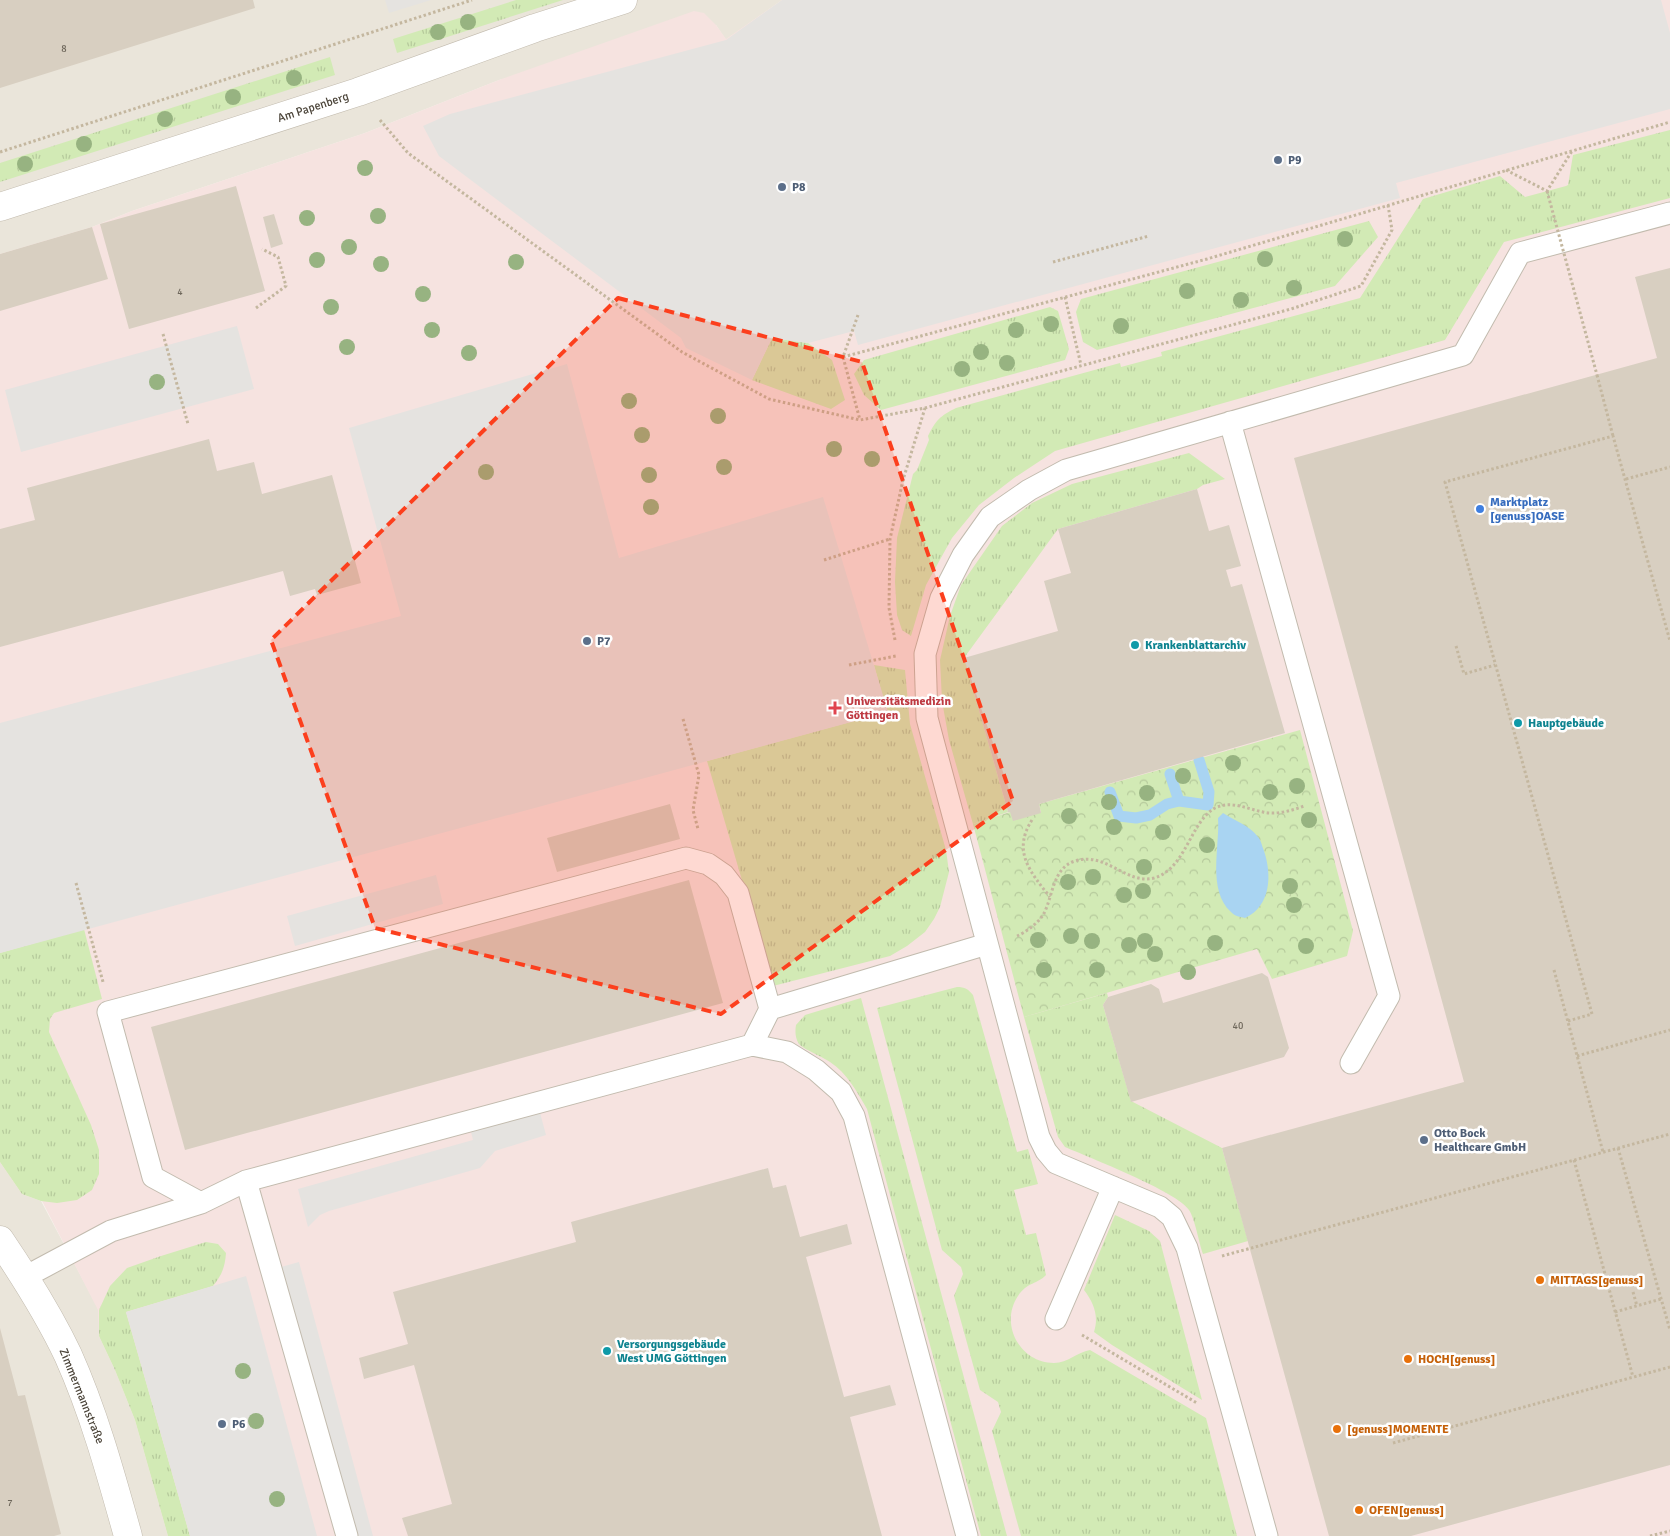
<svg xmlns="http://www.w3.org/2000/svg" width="1670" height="1536" font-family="Signika,sans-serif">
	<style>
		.residential { fill: #eae5da }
		.medical { fill: #f6e3e0 }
		.grass { fill: url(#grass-tufts) }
		.park { fill: url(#park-crowns) }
		.parking { fill: #e5e3e0 }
		.water { fill: #a9d4f2 }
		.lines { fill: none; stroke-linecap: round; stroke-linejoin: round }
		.stream { stroke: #a9d4f2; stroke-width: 11 }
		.building { fill: #d8cfc1 }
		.service-casing { stroke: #c2bbae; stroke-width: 23 }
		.minor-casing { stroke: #c2bbae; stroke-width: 29 }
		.path { stroke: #c4b79f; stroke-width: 3; stroke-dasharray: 2.5 2.5; stroke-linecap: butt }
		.service { stroke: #fff; stroke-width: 21 }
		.minor { stroke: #fff; stroke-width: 28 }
		.path-bridge { stroke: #c4b79f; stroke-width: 3; stroke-dasharray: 2.5 2.5; stroke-linecap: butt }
		.tree { fill: #97b381 }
		.marked { fill: #fc3f1d; fill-opacity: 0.2; stroke: #fc3f1d; stroke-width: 4; stroke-dasharray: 10 6; stroke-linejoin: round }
		.service-dot { fill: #5c6f8a; stroke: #fff; stroke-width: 2 }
		.shop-dot { fill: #3f7fe0; stroke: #fff; stroke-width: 2 }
		.culture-dot { fill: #0f9aa8; stroke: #fff; stroke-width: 2 }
		.health-dot { fill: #e0444e; stroke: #fff; stroke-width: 2 }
		.food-dot { fill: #e8710a; stroke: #fff; stroke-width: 2 }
		.labels { text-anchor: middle; stroke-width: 5; stroke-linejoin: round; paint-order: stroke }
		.number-label { font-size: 10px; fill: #6e675b }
		.street-label { font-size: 12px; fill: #4b4439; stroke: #fff }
		.service-label { font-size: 12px; font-weight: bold; fill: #4e5e75; stroke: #fff; text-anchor: start }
		.shop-label { font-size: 12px; font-weight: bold; fill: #366cbe; stroke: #fff; text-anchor: start }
		.culture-label { font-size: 12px; font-weight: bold; fill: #0d838f; stroke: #fff; text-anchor: start }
		.health-label { font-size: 12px; font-weight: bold; fill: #be3a42; stroke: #fff; text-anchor: start }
		.food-label { font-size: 12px; font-weight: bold; fill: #c56008; stroke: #fff; text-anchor: start }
	</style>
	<defs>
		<pattern id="grass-tufts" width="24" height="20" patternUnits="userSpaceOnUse" patternTransform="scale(1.25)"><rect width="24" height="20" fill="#d2eab5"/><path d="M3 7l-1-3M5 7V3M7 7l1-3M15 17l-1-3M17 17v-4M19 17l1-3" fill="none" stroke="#b6ca9c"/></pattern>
		<pattern id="park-crowns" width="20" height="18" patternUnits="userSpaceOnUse" patternTransform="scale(1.25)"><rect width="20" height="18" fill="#d2eab5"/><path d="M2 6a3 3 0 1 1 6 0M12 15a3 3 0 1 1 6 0" fill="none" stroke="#b6ca9c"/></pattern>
	</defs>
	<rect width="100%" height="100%" fill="#f6f3ec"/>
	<path class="residential" d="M0,0H782L726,40L716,25L499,80L365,133L132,211L92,227L0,254Z
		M0,1162L22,1194L41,1201L99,1310V1336L115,1370L135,1420L168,1536H0Z"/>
	<path class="medical" d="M782,0H1670V1536H168L135,1420L115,1370L99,1336L98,1310L42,1201L22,1194L0,1162V254L92,227L132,211L365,133L499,80L694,11L704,13L716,25L726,39Z"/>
	<path class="grass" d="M516,0H563L397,53L393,39Z
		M330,57L335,75L0,182V163Z
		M1670,130V198L1504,242L1445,340L1055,451L1014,478L979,505L952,538L926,585L911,636L902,630L897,615L895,582L897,538L913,474L917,470L929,440L928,436C936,420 940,416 956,408L1120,363L1121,367L1162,356L1161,352L1360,298L1423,199L1500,176L1525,197L1566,186L1568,185L1573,155Z
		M1369,221L1378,237L1335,286L1097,350L1083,342L1076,312L1081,299Z
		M1050,307L1058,311L1069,349L1065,360L881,410L864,395L854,374L864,360Z
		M772,338L808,343L832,360L845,400L831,409L752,380Z
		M1189,453L1225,479L1203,485L1197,489L1058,529L964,658L1008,812L973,824L949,740L942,701L940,660L950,616L961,585L1002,526L1032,503L1072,484Z
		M874,665L905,670L910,724L946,850L949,872L940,907L934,919L925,932L907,946L890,956L773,986L707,761L887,712Z
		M84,929L102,999L54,1013L50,1019L49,1032L91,1125L99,1150V1174L92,1190L77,1200L57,1203L41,1201L22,1194L0,1162V953Z
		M957,987C965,987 968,989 973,995L1017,1152L1028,1149L1038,1184L1014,1190L1026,1235L1036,1233L1046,1275C1038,1284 1027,1282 1018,1296C999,1324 1020,1363 1054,1363C1068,1363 1077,1352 1090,1350L1206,1418L1237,1536H1021L992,1431L1001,1412L998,1402L980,1390L954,1296L963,1274L961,1267L942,1250L877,1008Z
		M1107,993L1108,997L1103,1005L1131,1101L1222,1148L1248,1241L1203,1254C1199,1243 1195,1219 1189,1210C1178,1192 1088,1157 1065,1147L1058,1137L1024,1017Z
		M861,998L1007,1536H981L867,1109C857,1092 847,1073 830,1062C823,1057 803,1049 799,1044C795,1038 795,1031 796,1025L805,1015Z
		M1115,1215L1149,1231L1160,1241L1202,1400L1112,1345L1094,1332C1099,1316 1094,1303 1084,1290Z
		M206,1242L218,1244L226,1253C225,1267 222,1275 213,1286L126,1312L190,1536H168L135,1420L115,1370L99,1336V1310L110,1286L127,1268L161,1256Z"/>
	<path class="park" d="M1300,730L1353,931L1347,956L1272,979L1257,949L1024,1017L973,824L1010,812L1041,813L1039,804Z"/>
	<path class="parking" d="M385,0H431L389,13Z
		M782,0H1661L1670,33V109L1396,183L1400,198L858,345L854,331L808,343L772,338L752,380L686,348L681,338L439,156L423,126L450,114L726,40Z
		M237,326L254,389L21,452L5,390Z
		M567,364L619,558L823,497L888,712L0,953V723L401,616L349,428Z
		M436,875L443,904L295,946L287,916Z
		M539,1109L546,1135L495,1151L480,1168L329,1211L320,1215L308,1227L298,1189L473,1140L470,1128Z
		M299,1262L373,1536H354L281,1267Z
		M246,1276L317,1536H190L126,1312Z"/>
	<path class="water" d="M1223,813C1235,821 1249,825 1258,837C1261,840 1262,846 1264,851C1272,875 1271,906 1245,918C1241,917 1234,916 1231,912C1207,890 1220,847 1218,818Z"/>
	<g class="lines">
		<path class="stream" d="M1170,774L1179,801
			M1110,792L1119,816L1136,818L1150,815L1167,804L1179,801L1208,805L1209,792L1199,760"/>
	</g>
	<path class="building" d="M0,0H253L255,8L0,88Z
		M236,186L265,291L129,329L100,224Z
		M274,214L283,244L271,248L263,217Z
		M92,227L108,279L0,311V254Z
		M1670,268V1465L1411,1536H1329L1222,1148L1464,1082L1294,458L1657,358L1635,277Z
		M209,439L217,471L254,462L262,494L332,475L361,583L317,595L315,589L290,596L283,571L0,647V529L35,520L27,488Z
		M1197,489L1209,531L1229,525L1241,566L1226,570L1231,587L1242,584L1285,733L1039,804L1041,813L1013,821L1010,812H1008L964,658L1058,631L1044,581L1071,573L1058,529Z
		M670,804L680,839L557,872L547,838Z
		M689,880L723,1003L185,1150L151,1027Z
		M1262,973L1268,977L1289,1048L1284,1057L1131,1102L1103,1005L1108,997L1151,984L1159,989L1163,1003Z
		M768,1168L773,1188L786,1185L800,1237L847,1224L852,1244L806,1257L844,1397L890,1385L896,1405L850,1417L882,1536H408L402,1518L452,1504L414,1365L364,1379L359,1358L408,1344L393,1292L576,1242L571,1222Z
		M0,1328L18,1396L25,1395L61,1534L54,1536H0Z"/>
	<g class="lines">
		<g class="service-casing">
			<path id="service" d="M1230,422L1389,996L1351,1063
				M770,1009L987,944
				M752,1045L787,1052L816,1070L841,1092L854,1116L967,1536
				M246,1181L347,1536
				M25,1277L111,1231L201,1203L246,1181L752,1045L770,1009L738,893L724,875L708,864L686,858L108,1012L153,1177L201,1203
				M1056,1319L1113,1187
				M1267,1536L1187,1248L1172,1217L1160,1207L1056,1163L1046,1151L1039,1137L927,718L925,654L941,598L963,555L990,517L1029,490L1066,470L1463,355L1520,253L1670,213"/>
		</g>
		<g class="minor-casing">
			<path id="minor" d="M0,207L358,92L535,28L623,0
				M0,1240C25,1277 49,1315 68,1355C94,1413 111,1475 128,1536"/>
		</g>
		<path class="path" d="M380,120L408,153L682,352L769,399L860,420L925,408L1291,309L1361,286L1392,230L1388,205
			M0,152L472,0
			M1506,170L1547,191L1572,151
			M1053,262L1149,236
			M1065,297L1081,365
			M256,308L286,286L278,257L262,249
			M858,315L843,357L860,420
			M163,334L188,424
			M843,357L1207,259L1670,122
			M1597,375L1613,436
			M1626,479L1670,467
			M824,560L890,539
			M895,640L889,608L890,539L903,480L925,408
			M1456,646L1464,674L1495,665
			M849,665L896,656
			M683,719L699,775L693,810L698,829
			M1032,820C1012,851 1030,872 1050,897
			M76,883L103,982
			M1017,936C1026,932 1037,924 1043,915C1053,898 1052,868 1075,861C1106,851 1126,885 1154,878C1186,869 1190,822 1215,808C1231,800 1247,809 1263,812C1276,815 1291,811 1304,806
			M1554,970L1603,1152
			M1568,1021L1592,1014L1445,482L1613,436L1670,641
			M1577,1056L1670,1030
			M1618,1148L1670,1330
			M1574,1160L1633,1377
			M1222,1256L1670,1134
			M1633,1292L1637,1306
			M1615,1312L1661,1299
			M1082,1335L1197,1403
			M1393,1443L1670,1367
			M1650,1536L1670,1531"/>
		<use href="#service" class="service"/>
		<use href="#minor" class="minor"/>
		<path class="path-bridge" d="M1547,191L1597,375"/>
	</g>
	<g class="tree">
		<circle cx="468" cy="22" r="8"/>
		<circle cx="438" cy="32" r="8"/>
		<circle cx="294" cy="78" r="8"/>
		<circle cx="233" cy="97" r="8"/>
		<circle cx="165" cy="119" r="8"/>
		<circle cx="84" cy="144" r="8"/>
		<circle cx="25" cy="164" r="8"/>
		<circle cx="365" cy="168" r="8"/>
		<circle cx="378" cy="216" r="8"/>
		<circle cx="307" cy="218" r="8"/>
		<circle cx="1345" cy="239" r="8"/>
		<circle cx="349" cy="247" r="8"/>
		<circle cx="1265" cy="259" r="8"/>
		<circle cx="317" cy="260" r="8"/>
		<circle cx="516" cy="262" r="8"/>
		<circle cx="381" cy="264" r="8"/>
		<circle cx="1294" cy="288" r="8"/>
		<circle cx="1187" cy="291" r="8"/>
		<circle cx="423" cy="294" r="8"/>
		<circle cx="1241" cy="300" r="8"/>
		<circle cx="331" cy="307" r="8"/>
		<circle cx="1051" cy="324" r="8"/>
		<circle cx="1121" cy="326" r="8"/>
		<circle cx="432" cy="330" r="8"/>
		<circle cx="1016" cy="330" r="8"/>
		<circle cx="347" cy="347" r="8"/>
		<circle cx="981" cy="352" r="8"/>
		<circle cx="469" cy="353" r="8"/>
		<circle cx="1007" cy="363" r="8"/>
		<circle cx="962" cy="369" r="8"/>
		<circle cx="157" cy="382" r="8"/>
		<circle cx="629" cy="401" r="8"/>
		<circle cx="718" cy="416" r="8"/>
		<circle cx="642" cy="435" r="8"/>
		<circle cx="834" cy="449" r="8"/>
		<circle cx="872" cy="459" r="8"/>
		<circle cx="724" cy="467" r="8"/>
		<circle cx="486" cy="472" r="8"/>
		<circle cx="649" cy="475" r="8"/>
		<circle cx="651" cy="507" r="8"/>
		<circle cx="1233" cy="763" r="8"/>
		<circle cx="1183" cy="776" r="8"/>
		<circle cx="1297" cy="786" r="8"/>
		<circle cx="1270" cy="792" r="8"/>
		<circle cx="1147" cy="793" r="8"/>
		<circle cx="1109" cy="802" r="8"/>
		<circle cx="1069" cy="816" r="8"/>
		<circle cx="1309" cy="820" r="8"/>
		<circle cx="1114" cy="827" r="8"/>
		<circle cx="1163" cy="832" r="8"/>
		<circle cx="1207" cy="845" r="8"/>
		<circle cx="1144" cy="867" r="8"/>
		<circle cx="1093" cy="877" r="8"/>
		<circle cx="1068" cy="882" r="8"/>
		<circle cx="1290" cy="886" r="8"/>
		<circle cx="1143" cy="891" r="8"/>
		<circle cx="1124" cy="895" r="8"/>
		<circle cx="1294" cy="905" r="8"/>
		<circle cx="1071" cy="936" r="8"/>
		<circle cx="1038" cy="940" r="8"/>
		<circle cx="1092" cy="941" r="8"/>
		<circle cx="1145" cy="941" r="8"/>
		<circle cx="1215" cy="943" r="8"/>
		<circle cx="1129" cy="945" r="8"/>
		<circle cx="1306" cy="946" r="8"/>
		<circle cx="1155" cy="954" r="8"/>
		<circle cx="1044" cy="970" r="8"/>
		<circle cx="1097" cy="970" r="8"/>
		<circle cx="1188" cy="972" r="8"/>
		<circle cx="243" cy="1371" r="8"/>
		<circle cx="256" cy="1421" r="8"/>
		<circle cx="277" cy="1499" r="8"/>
	</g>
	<path class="marked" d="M618,298L862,362L1013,801L721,1014L375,928L271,640Z"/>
	<g class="service-dot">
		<circle cx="1278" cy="160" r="5"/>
		<circle cx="782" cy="187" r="5"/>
		<circle cx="587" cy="641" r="5"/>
		<circle cx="1424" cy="1140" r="5"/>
		<circle cx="222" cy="1424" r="5"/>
	</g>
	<circle class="shop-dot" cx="1480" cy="509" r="5"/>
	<g class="culture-dot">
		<circle cx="1135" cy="645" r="5"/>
		<circle cx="1518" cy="723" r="5"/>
		<circle cx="607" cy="1351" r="5"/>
	</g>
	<path class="health-dot" d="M832.5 700.5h5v5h5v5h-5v5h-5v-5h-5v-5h5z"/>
	<g class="food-dot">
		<circle cx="1540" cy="1280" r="5"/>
		<circle cx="1408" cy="1359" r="5"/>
		<circle cx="1337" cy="1429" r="5"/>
		<circle cx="1359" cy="1510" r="5"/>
	</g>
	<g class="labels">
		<g class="number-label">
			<text x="64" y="52">8</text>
			<text x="180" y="295">4</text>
			<text x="1238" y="1029">40</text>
			<text x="10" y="1506">7</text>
		</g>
		<g class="street-label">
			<text transform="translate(313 107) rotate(-18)" y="4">Am Papenberg</text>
			<text transform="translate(82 1396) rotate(68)" y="4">Zimmermannstraße</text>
		</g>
		<g class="service-label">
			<text x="1288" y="164">P9</text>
			<text x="792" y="191">P8</text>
			<text x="597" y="645">P7</text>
			<text x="1434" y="1137">Otto Bock<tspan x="1434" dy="14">Healthcare GmbH</tspan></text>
			<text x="232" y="1428">P6</text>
		</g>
		<g class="shop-label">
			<text x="1490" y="506">Marktplatz<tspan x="1490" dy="14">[genuss]OASE</tspan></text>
		</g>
		<g class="culture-label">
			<text x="1145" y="649">Krankenblattarchiv</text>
			<text x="1528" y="727">Hauptgebäude</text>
			<text x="617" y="1348">Versorgungsgebäude<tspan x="617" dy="14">West UMG Göttingen</tspan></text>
		</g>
		<g class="health-label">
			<text x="846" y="705">Universitätsmedizin<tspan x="846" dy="14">Göttingen</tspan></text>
		</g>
		<g class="food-label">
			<text x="1550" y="1284">MITTAGS[genuss]</text>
			<text x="1418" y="1363">HOCH[genuss]</text>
			<text x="1347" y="1433">[genuss]MOMENTE</text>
			<text x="1369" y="1514">OFEN[genuss]</text>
		</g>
	</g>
</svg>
